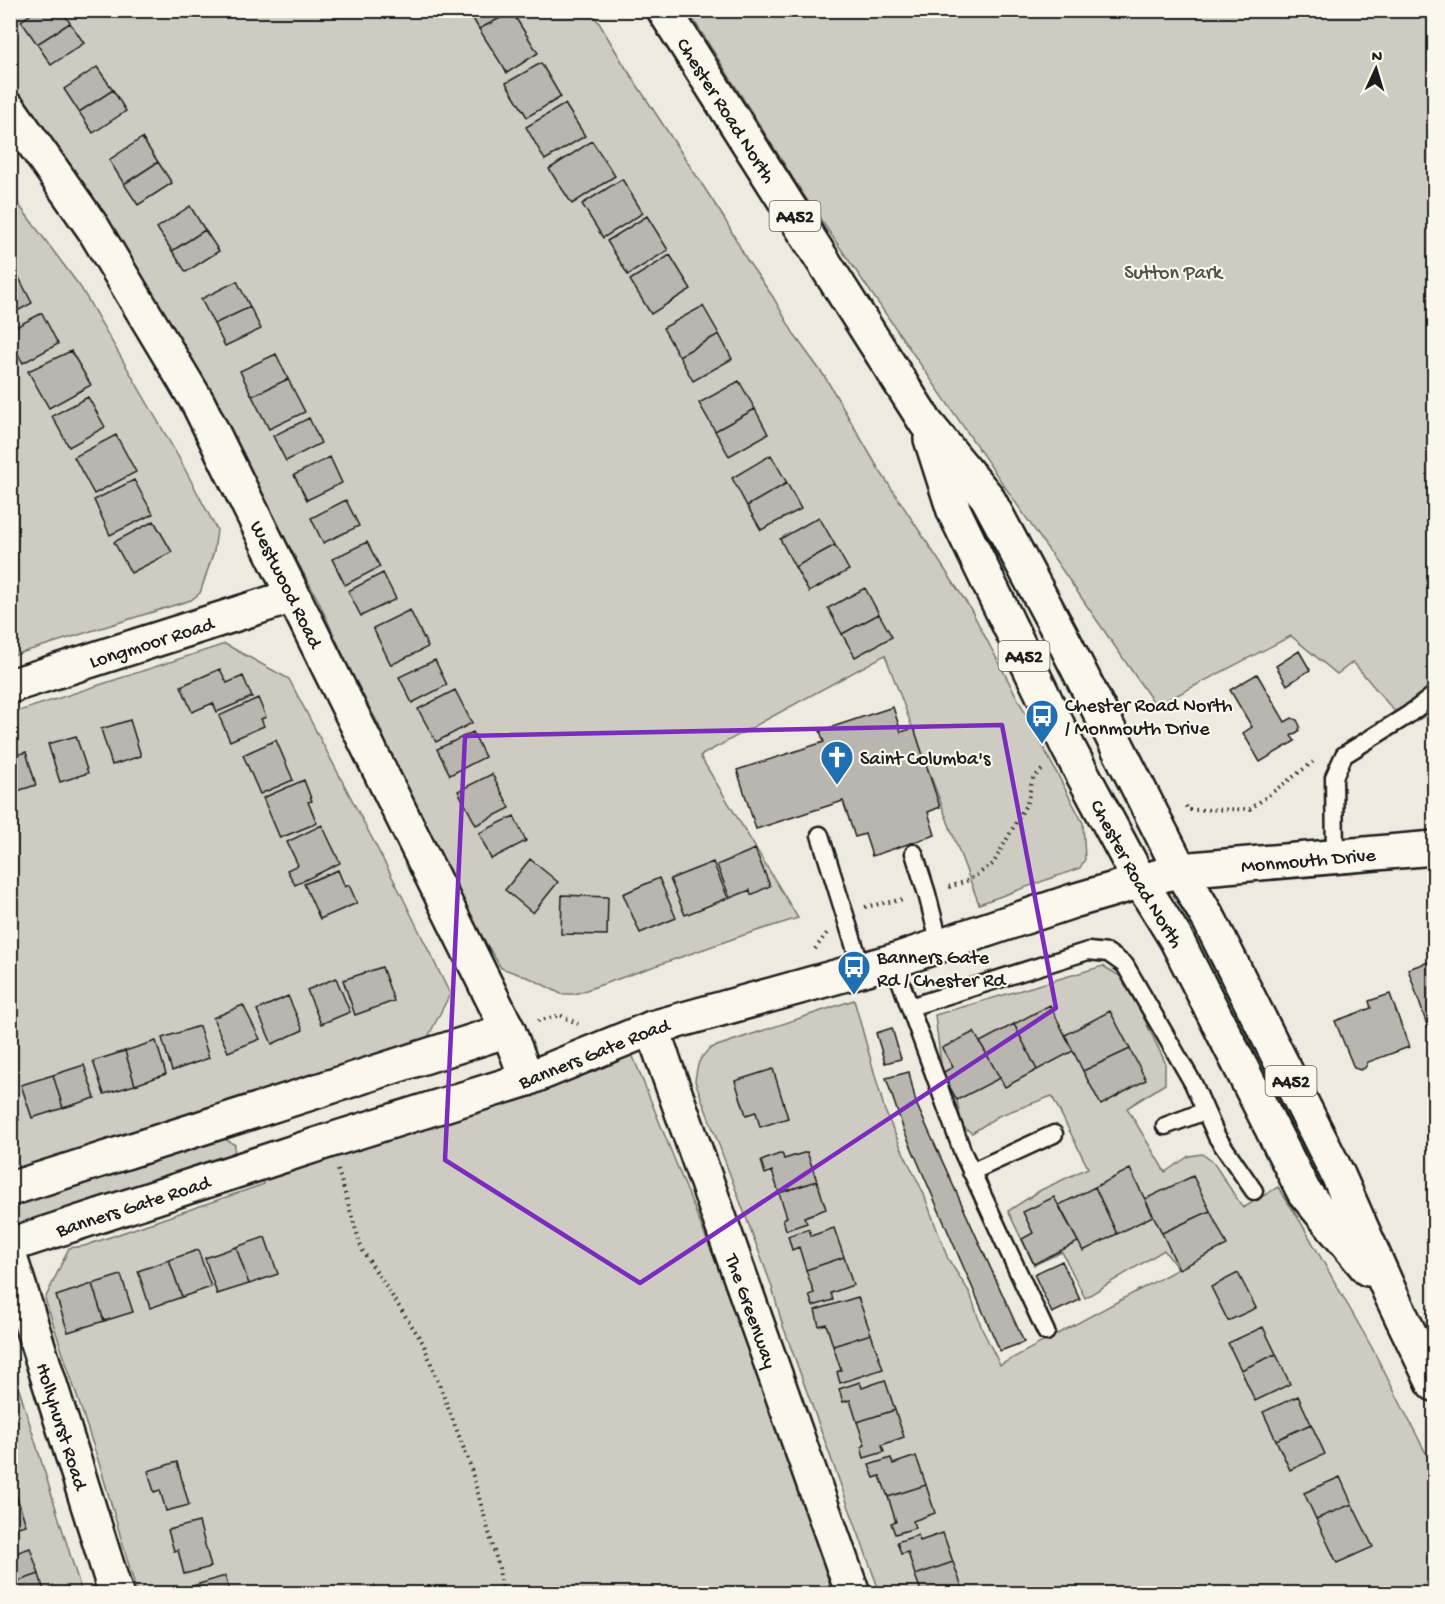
<svg xmlns="http://www.w3.org/2000/svg" width="1445" height="1604" font-family="'Gochi Hand',sans-serif">
	<style>
		.green { fill: #ceccc2; stroke: #75746f; stroke-width: 1.5 }
		.building { fill: #b9b6af; stroke: #1c1c1c; stroke-width: 1.5 }
		.lines { fill: none; stroke-linecap: round; stroke-linejoin: round }
		.lane-casing { stroke: #1c1c1c; stroke-width: 21 }
		.street-casing { stroke: #1c1c1c; stroke-width: 38 }
		.secondary-casing { stroke: #1c1c1c; stroke-width: 38 }
		.highway-casing { stroke: #1c1c1c; stroke-width: 38 }
		.path { stroke: #1c1c1c; stroke-width: 4; stroke-dasharray: 1.5 4.5; stroke-linecap: butt }
		.lane { stroke: #fbf7ec; stroke-width: 16 }
		.street { stroke: #fbf7ec; stroke-width: 33 }
		.secondary { stroke: #fbf7ec; stroke-width: 33 }
		.highway { stroke: #fbf7ec; stroke-width: 33 }
		.marked { fill: none; stroke: #7b2cbf; stroke-width: 4.5; stroke-linejoin: round }
		.labels { text-anchor: middle; stroke-width: 4.5; stroke-linejoin: round; paint-order: stroke }
		.shield { fill: #fbf7ec; stroke: #5f5e5a; stroke-width: 1.5 }
		.shield-label { font-size: 18px; font-weight: bold; fill: #1c1c1c }
		.street-label { font-size: 20px; fill: #1c1c1c; stroke: #fbf7ec }
		.park-label { font-size: 20px; fill: #51514e; stroke: #fbf7ec }
		.poi-label { font-size: 20px; fill: #1c1c1c; stroke: #fbf7ec; text-anchor: start }
	</style>
	<rect width="100%" height="100%" fill="#eeeadf"/>
	<filter id="ink" filterUnits="userSpaceOnUse"><feTurbulence type="fractalNoise" baseFrequency=".0167" numOctaves="2"/><feDisplacementMap in="SourceGraphic" scale="12" xChannelSelector="R" yChannelSelector="G"/><feConvolveMatrix kernelMatrix="1 2 1 2 8 2 1 2 1" color-interpolation-filters="sRGB"/></filter>
	<g filter="url(#ink)">
		<path class="green" d="M10,11H592L624,65L724,218L747,260L773,297L795,336L825,377L878,468L970,608L1083,823L1085,859L1080,868L979,904L885,655L700,756L798,918L744,935L575,994H561L532,979L501,968L456,893L395,767L379,725L355,681L318,600L259,490L222,413L155,306L138,269L115,231L11,91Z
			M688,11H1434V711L1407,726L1353,662L1337,674L1291,636L1156,706L801,191Z
			M10,193L81,288L179,458L217,530L214,551L200,593L191,600L11,656Z
			M225,644L289,679L400,892L450,994L426,1041L239,1101L113,1138L77,1152L39,1161L11,1171L10,714Z
			M1103,966L1125,979L1165,1062V1084L1127,1108L1165,1172L1189,1156L1202,1154L1213,1162L1243,1208L1278,1187L1300,1221L1371,1346L1434,1469V1593H880L782,1323L771,1284L695,1081C697,1066 698,1058 711,1048L854,1000L885,1111L904,1154L923,1192L948,1259L970,1293L982,1329L1000,1365L1178,1269L1164,1250L1085,1298L1062,1252L1034,1265L1008,1211L1041,1190L1088,1168L1052,1096L998,1116L972,1133L962,1126L957,1101L942,1073L935,1015Z
			M632,1054L820,1521L833,1593H137L101,1469L45,1299L69,1248L84,1246L264,1184L263,1179Z
			M220,1136L235,1145L233,1161L11,1231L10,1203Z
			M10,1360L82,1593H11Z"/>
		<path class="building" d="M37,10H62L70,23L37,44L21,21Z
			M468,10H511L512,12L479,29Z
			M512,12L538,53L507,73L479,29Z
			M70,23L84,43L51,65L37,44Z
			M541,63L561,97L527,117L506,83Z
			M97,67L113,90L79,112L64,89Z
			M113,90L126,111L93,133L79,112Z
			M565,104L585,136L545,160L526,127Z
			M142,138L158,162L124,184L109,160Z
			M592,141L615,176L572,204L549,169Z
			M158,162L172,183L138,205L124,184Z
			M622,179L643,213L603,238L582,204Z
			M190,206L205,230L172,251L157,228Z
			M647,216L668,250L628,275L607,241Z
			M205,230L219,251L186,272L172,251Z
			M670,255L691,289L651,314L630,280Z
			M16,272L32,303L10,315V275Z
			M237,281L250,307L214,324L201,299Z
			M703,306L719,334L679,356L663,328Z
			M250,307L261,329L225,346L214,324Z
			M42,313L58,344L23,363L10,340V330Z
			M719,334L732,359L693,381L679,356Z
			M71,351L91,385L49,408L28,371Z
			M276,354L288,379L252,396L240,371Z
			M288,379L305,412L269,429L252,396Z
			M739,381L755,409L715,431L699,403Z
			M88,397L105,427L69,447L52,416Z
			M755,409L768,434L729,456L715,431Z
			M309,418L321,443L286,461L273,436Z
			M116,435L136,472L94,494L74,457Z
			M771,455L787,483L747,506L732,478Z
			M330,457L342,483L307,500L294,475Z
			M134,480L153,514L110,535L94,500Z
			M787,483L801,509L761,530L747,506Z
			M346,500L359,526L323,543L311,518Z
			M819,517L835,545L795,567L780,539Z
			M154,521L172,552L131,573L114,542Z
			M367,542L380,567L345,585L332,559Z
			M835,545L849,570L809,592L795,567Z
			M383,573L396,599L361,616L348,591Z
			M865,588L879,614L842,634L828,608Z
			M410,610L428,647L391,665L373,628Z
			M879,614L892,637L855,657L842,634Z
			M1299,651L1310,670L1287,685L1276,666Z
			M435,660L447,685L412,703L399,677Z
			M220,669L227,683L243,676L252,697L217,712L213,703L192,712L181,686Z
			M1257,674L1285,722L1292,718L1297,720L1300,726L1299,731L1291,736L1295,741L1260,762L1243,733L1252,727L1230,690Z
			M455,690L472,723L436,742L418,709Z
			M258,698L266,717L261,719L264,726L230,741L219,716Z
			M893,707L901,732L914,728L940,807L928,812L935,835L872,856L865,834L855,837L843,801L756,829L737,770L824,742L820,731Z
			M130,720L141,756L112,765L101,729Z
			M473,732L485,757L450,775L437,749Z
			M76,736L88,773L60,782L48,744Z
			M276,740L293,780L260,794L243,755Z
			M26,752L36,785L14,792L10,780V757Z
			M492,774L510,808L476,825L458,791Z
			M304,780L312,801L308,802L317,823L280,838L263,798Z
			M514,816L526,841L491,859L479,833Z
			M322,825L340,863L295,885L287,870L298,865L287,842Z
			M755,849L770,886L751,895L750,890L730,898L717,865Z
			M530,859L558,882L533,913L505,890Z
			M713,862L728,898L685,915L670,879Z
			M338,870L345,887L349,885L357,903L320,919L304,884Z
			M659,878L676,918L640,933L623,894Z
			M562,895L608,897L607,935L561,934Z
			M1434,960V1026L1428,1028L1408,969Z
			M382,967L394,1001L355,1015L343,980Z
			M336,978L350,1012L321,1024L307,990Z
			M1390,994L1409,1047L1368,1062L1365,1068L1360,1070L1354,1068L1335,1021L1371,1008L1369,1001Z
			M288,996L303,1030L272,1044L257,1010Z
			M243,1005L260,1039L228,1052L213,1018Z
			M1050,1005L1073,1051L1037,1070L1014,1024Z
			M1110,1011L1130,1049L1083,1071L1065,1035Z
			M1014,1024L1037,1070L1005,1087L980,1042Z
			M199,1026L209,1058L172,1071L162,1038Z
			M892,1028L901,1059L885,1063L876,1033Z
			M974,1032L1000,1078L957,1100L942,1073L953,1067L942,1048Z
			M156,1041L166,1074L135,1085L125,1051Z
			M1130,1049L1146,1080L1101,1105L1083,1071Z
			M125,1051L135,1085L104,1094L93,1061Z
			M84,1065L95,1098L63,1108L53,1075Z
			M773,1069L788,1118L760,1127L756,1112L746,1115L735,1081Z
			M909,1072L916,1103L1024,1342L1000,1351L903,1128L886,1078Z
			M53,1075L63,1108L32,1118L21,1085Z
			M10,1093L19,1120L10,1123Z
			M807,1152L817,1181L779,1193L772,1171L765,1174L761,1161L782,1153L784,1159Z
			M1130,1169L1153,1216L1117,1234L1095,1187Z
			M1193,1176L1210,1211L1162,1233L1145,1199Z
			M817,1181L826,1209L804,1217L807,1223L786,1230L783,1219L787,1217L779,1193Z
			M1095,1187L1117,1234L1083,1251L1059,1205Z
			M1054,1197L1078,1242L1034,1264L1022,1239L1033,1233L1023,1212Z
			M1210,1211L1227,1245L1179,1269L1162,1233Z
			M834,1228L844,1257L806,1270L799,1247L792,1250L788,1236L809,1229L811,1236Z
			M265,1237L278,1274L249,1284L236,1247Z
			M236,1247L249,1284L217,1294L205,1258Z
			M198,1250L211,1287L182,1297L169,1260Z
			M844,1257L853,1285L831,1293L833,1300L813,1306L809,1295L814,1293L806,1270Z
			M169,1260L182,1297L150,1308L138,1271Z
			M1062,1261L1080,1300L1052,1313L1034,1274Z
			M1238,1273L1256,1308L1228,1321L1211,1287Z
			M121,1275L133,1312L104,1321L92,1284Z
			M92,1284L104,1321L68,1332L56,1296Z
			M858,1297L871,1334L833,1346L826,1324L819,1326L815,1310Z
			M1263,1327L1276,1354L1241,1370L1228,1343Z
			M871,1334L883,1369L840,1383L837,1372L841,1370L833,1346Z
			M1276,1354L1290,1384L1255,1401L1241,1370Z
			M885,1380L895,1410L857,1422L850,1400L843,1402L839,1389L860,1382L862,1388Z
			M1298,1396L1311,1424L1276,1440L1263,1412Z
			M895,1410L904,1437L882,1445L884,1452L864,1458L861,1447L865,1445L857,1422Z
			M1311,1424L1325,1454L1290,1470L1276,1440Z
			M916,1456L926,1485L888,1497L880,1476L874,1478L869,1465L891,1458L893,1464Z
			M177,1462L189,1505L166,1511L160,1490L154,1492L148,1471Z
			M10,1474L15,1489L10,1491Z
			M1340,1477L1352,1504L1316,1519L1304,1493Z
			M926,1485L935,1513L913,1521L915,1528L895,1534L891,1523L896,1522L888,1497Z
			M17,1497L26,1525L10,1529V1500Z
			M1352,1504L1373,1547L1337,1563L1316,1519Z
			M199,1522L211,1567L184,1574L178,1550L174,1551L168,1530Z
			M943,1533L953,1562L915,1575L908,1552L901,1554L897,1542L918,1535L920,1541Z
			M30,1548L39,1574L10,1584V1555Z
			M953,1562L963,1590L952,1594H922L915,1575Z
			M39,1574L45,1594H10V1584Z
			M225,1576L230,1594H188L186,1588Z"/>
		<g class="lines">
			<g class="lane-casing">
				<path id="lane" d="M820,835L862,970
					M914,853L927,894L940,945
					M1335,857L1334,777L1344,755L1408,715L1434,695
					M893,961L963,1153L1046,1332
					M910,1007L1088,951L1108,953L1125,965L1193,1083L1217,1137L1254,1191
					M1165,1126L1205,1111
					M971,1172L1054,1134"/>
			</g>
			<g class="street-casing">
				<g id="street">
					<path id="s1" d="M10,110L93,228L198,403L508,1030L527,1079"/>
					<path id="s2" d="M10,686L293,596"/>
					<path id="s3" d="M652,1028L853,1594"/>
					<path d="M10,1189L508,1030"/>
					<path id="s4" d="M10,1257L116,1594"/>
				</g>
			</g>
			<g class="secondary-casing">
				<g id="secondary">
					<path id="s5" d="M10,1245L328,1141L527,1079L652,1028L893,961L1073,901L1180,870L1434,848"/>
				</g>
			</g>
			<g class="highway-casing">
				<g id="highway">
					<path id="s6" d="M664,10L926,423L987,497L1065,643L1180,870L1210,921L1338,1175L1392,1297L1434,1384"/>
					<path id="s7" d="M931,439L954,511L1069,749L1140,881L1176,939L1304,1192L1368,1269"/>
				</g>
			</g>
			<path class="path" d="M1186,806L1188,810L1250,809L1313,762
				M949,887L969,880L993,864L1027,803L1033,778L1044,768
				M865,907L904,899
				M815,949L827,933
				M538,1021L560,1015L578,1024
				M338,1170L362,1250L423,1343L469,1462L499,1568L502,1594"/>
			<use href="#lane" class="lane"/>
			<use href="#street" class="street"/>
			<use href="#secondary" class="secondary"/>
			<use href="#highway" class="highway"/>
		</g>
	</g>
	<path class="marked" d="M1002,725L1056,1008L640,1283L445,1160L465,736Z"/>
	<defs>
		<g id="bus-pin" transform="scale(1.725)"><path d="M0 17L-7.5 6A9.5 9.5 0 1 1 7.5 6Z" fill="#1f6fb2" stroke="#fbf7ec"/><path d="M-5-6H5V4H4V6H2V4H-2V6H-4V4H-5ZM-3.5-4V0h7V-4ZM-3.5 1.2v1.5H-2V1.2ZM2 1.2v1.5H3.5V1.2Z" fill="#fff"/></g>
		<g id="church-pin" transform="scale(1.725)"><path d="M0 17L-7.5 6A9.5 9.5 0 1 1 7.5 6Z" fill="#1f6fb2" stroke="#fbf7ec"/><path d="M-1.2-6h2.4v3.5h3.3v2.4h-3.3V6h-2.4V-.1h-3.3v-2.4h3.3Z" fill="#fff"/></g>
	</defs>
	<g fill-rule="evenodd">
		<use href="#bus-pin" x="1042" y="716"/>
		<use href="#church-pin" x="837" y="757"/>
		<use href="#bus-pin" x="854" y="967"/>
	</g>
	<g class="labels">
		<g class="shield">
			<rect x="769.5" y="201" width="51" height="30" rx="4.5"/>
			<rect x="998.5" y="641" width="51" height="30" rx="4.5"/>
			<rect x="1265.5" y="1066" width="51" height="30" rx="4.5"/>
		</g>
		<g class="shield-label">
			<text x="795" y="222">A452</text>
			<text x="1024" y="662">A452</text>
			<text x="1291" y="1087">A452</text>
		</g>
		<g class="street-label">
			<text dy="7" stroke="none"><textPath href="#s6" startOffset="118">Chester Road North</textPath></text>
			<text dy="7" stroke="none"><textPath href="#s1" startOffset="550">Westwood Road</textPath></text>
			<text dy="7" stroke="none"><textPath href="#s2" startOffset="148">Longmoor Road</textPath></text>
			<text dy="7" stroke="none"><textPath href="#s5" startOffset="1358">Monmouth Drive</textPath></text>
			<text dy="7" stroke="none"><textPath href="#s7" startOffset="482">Chester Road North</textPath></text>
			<text dy="7" stroke="none"><textPath href="#s5" startOffset="615">Banners Gate Road</textPath></text>
			<text dy="7" stroke="none"><textPath href="#s5" startOffset="129">Banners Gate Road</textPath></text>
			<text dy="7" stroke="none"><textPath href="#s3" startOffset="300">The Greenway</textPath></text>
			<text dy="7" stroke="none"><textPath href="#s4" startOffset="177">Hollyhurst Road</textPath></text>
		</g>
		<g class="park-label">
			<text x="1173" y="278">Sutton Park</text>
		</g>
		<g class="poi-label">
			<text x="1065" y="711">Chester Road North<tspan x="1065" dy="23">/ Monmouth Drive</tspan></text>
			<text x="860" y="764">Saint Columba's</text>
			<text x="877" y="963">Banners Gate<tspan x="877" dy="23">Rd / Chester Rd</tspan></text>
		</g>
	</g>
	<rect width="1445" height="1604" fill="none" stroke="#fbf7ec" stroke-width="36"/>
	<rect x="18" y="18" width="1409" height="1568" fill="none" stroke="#1c1c1c" stroke-width="2" filter="url(#ink)"/>
	<g transform="translate(1376 69) rotate(4)" stroke="#fbf7ec" stroke-width="4.5" paint-order="stroke">
	<path d="M0-4.5L10 22L0 15L-10 22Z" fill="#1c1c1c"/>
	<text y="-9" font-size="16" font-weight="bold" text-anchor="middle" fill="#1c1c1c">N</text>
	</g>
</svg>
